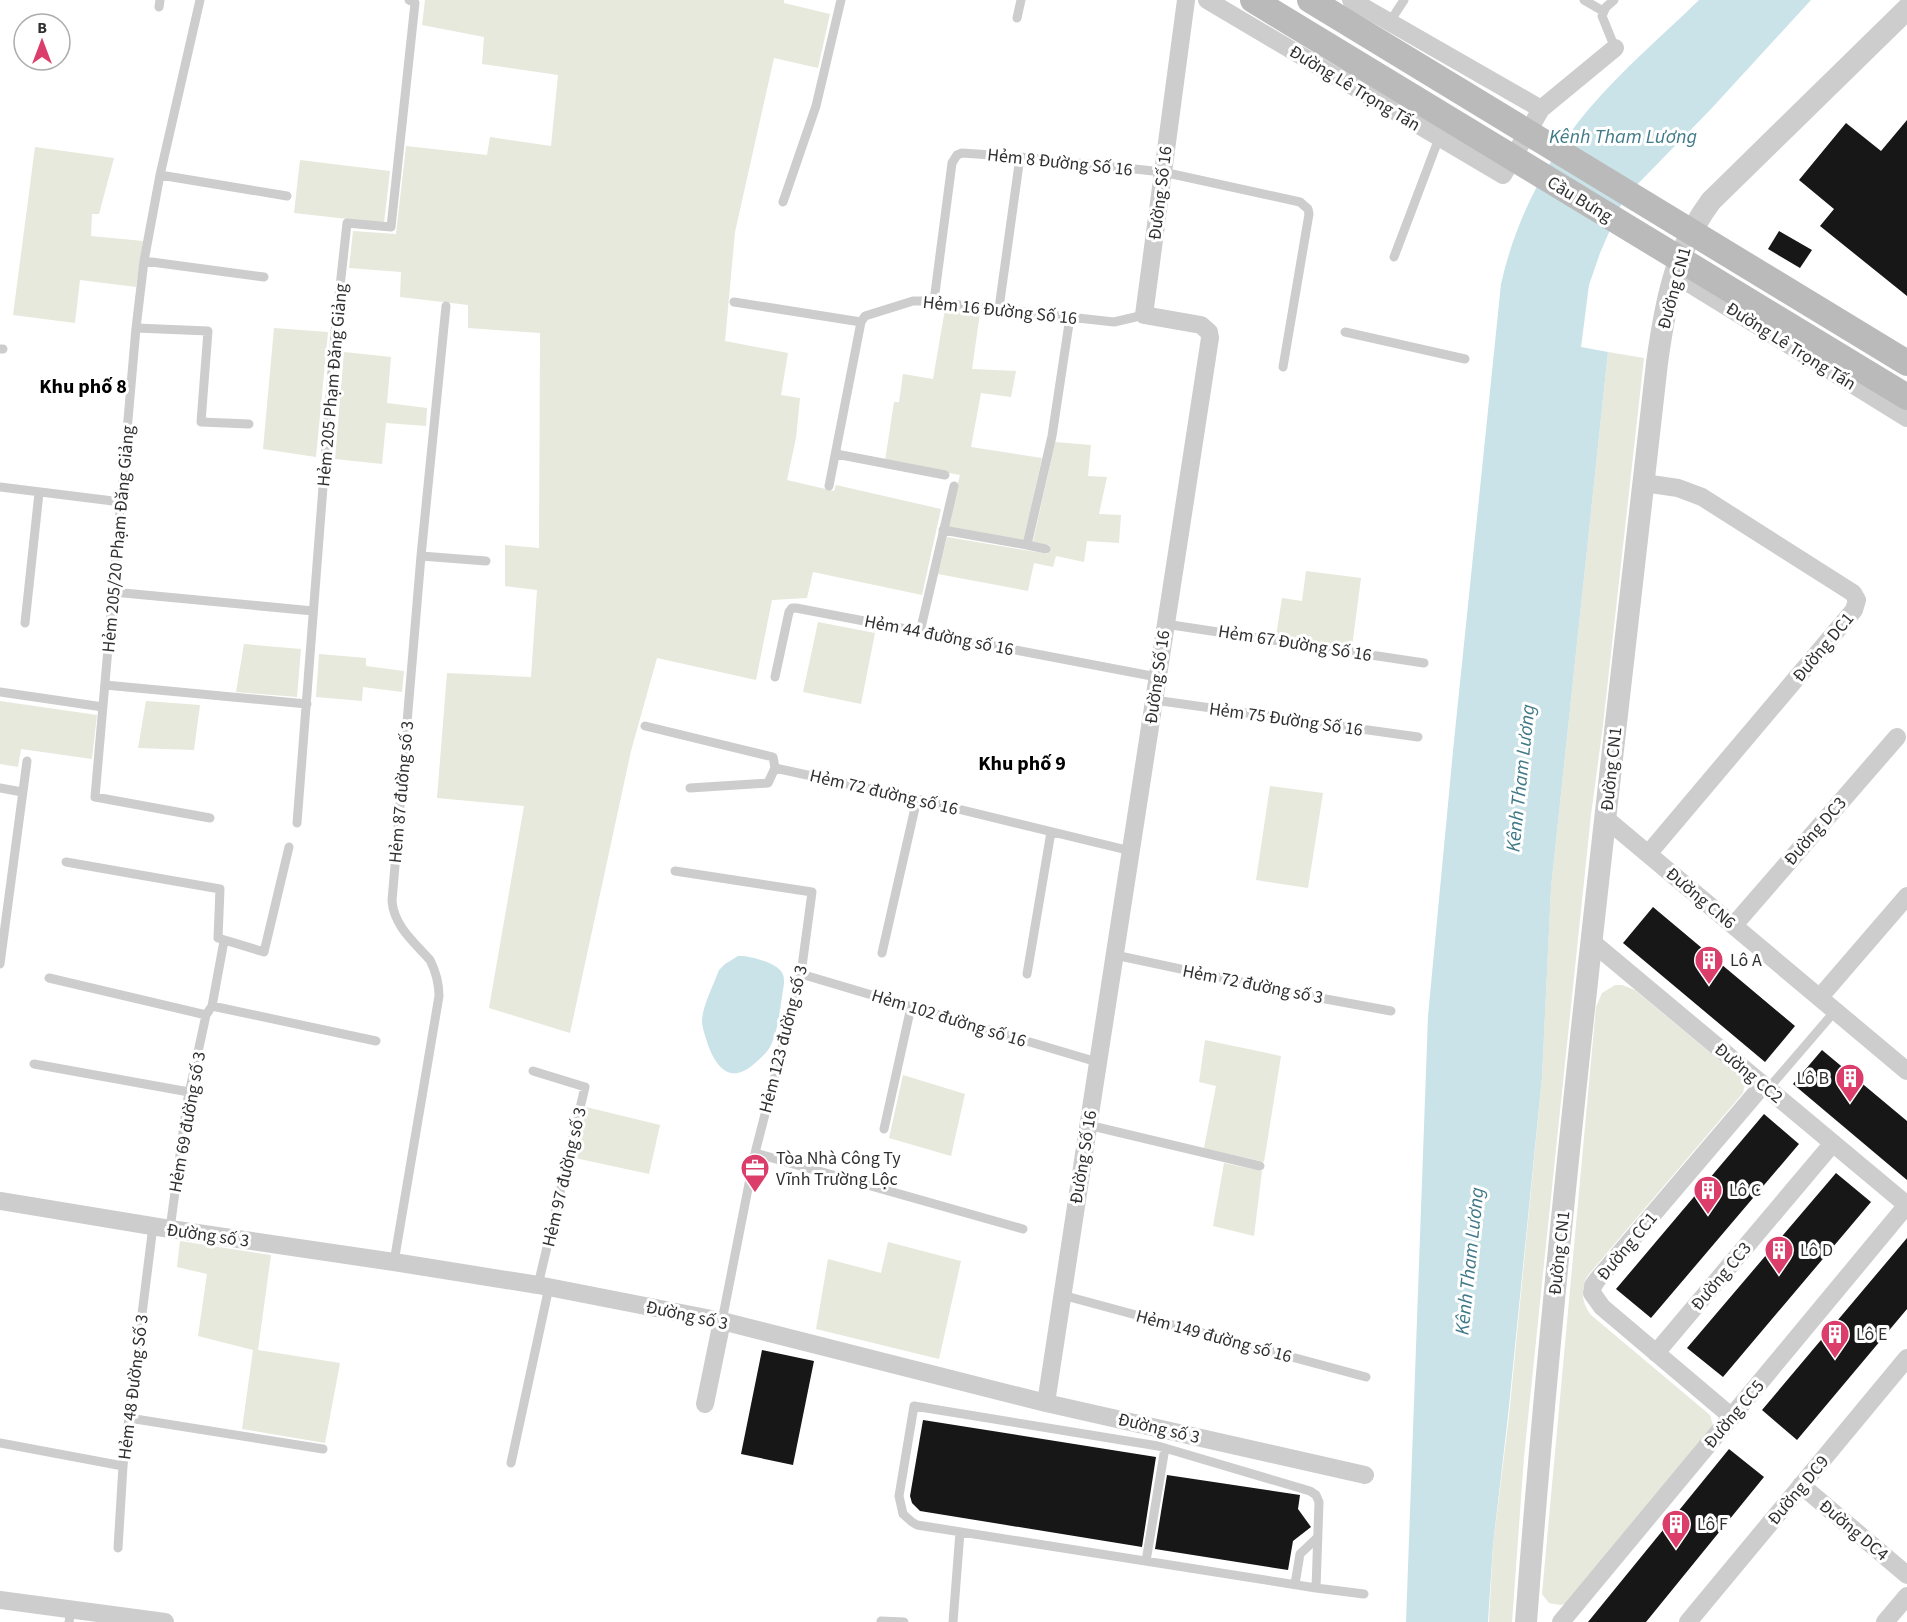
<svg xmlns="http://www.w3.org/2000/svg" width="1907" height="1622" font-family="'Source Sans 3',sans-serif">
	<style>
		.green { fill: #e6e9dc }
		.water { fill: #cae3e8 }
		.building { fill: #171717 }
		.lines { fill: none; stroke-linecap: round; stroke-linejoin: round }
		.service { stroke: #cdcdcd; stroke-width: 9 }
		.minor { stroke: #cdcdcd; stroke-width: 18 }
		.tertiary { stroke: #cdcdcd; stroke-width: 22 }
		.secondary-bridge { stroke: #bababa; stroke-width: 26 }
		.labels { text-anchor: middle; stroke-width: 6; stroke-linejoin: round; paint-order: stroke }
		.street-label { font-size: 18px; fill: #303030; stroke: #fff }
		.poi-label { font-size: 18px; fill: #303030; stroke: #fff; text-anchor: start }
		.water-label { font-size: 20px; font-style: italic; fill: #407a88; stroke: #fff }
		.neighbourhood-label { font-size: 20px; font-weight: bold; fill: #000; stroke: #fff }
	</style>
	<rect width="100%" height="100%" fill="#fff"/>
	<path class="green" d="M425,0H784V3L830,14L818,68L774,58L735,232L725,341L788,353L781,395L800,398L796,438L787,480L834,491L836,485L941,509L922,595L813,572L807,598L772,600L756,680L657,658L631,751L570,1033L489,1008L524,806L437,798L447,673L531,677L537,590L505,586V545L539,548L540,333L468,328V305L400,297L401,272L349,268L353,231L396,234L406,146L487,155L490,137L551,146L558,75L482,64L484,37L422,25Z
		M35,147L114,158L99,214H92L91,236L143,241L136,287L80,280L75,323L13,315Z
		M300,160L390,171L384,223L294,213Z
		M945,309L980,313L972,369L1016,371L1011,397L981,393L971,447L1042,458L1024,541L947,528L960,475L885,461L894,402H899L903,374L933,379Z
		M274,328L328,332L316,457L263,449Z
		M344,352L391,357L387,403L427,408L426,426L386,423L382,464L335,459Z
		M1608,352L1644,358L1603,725L1591,815L1542,1283L1524,1457L1512,1622H1489L1493,1545L1509,1416L1542,1078L1551,888Z
		M1055,442L1091,445L1088,476L1107,477L1099,514L1121,515L1119,543L1087,541L1084,562L1056,556L1053,567L1034,563L1028,591L938,574L947,537L1048,554L1050,545L1033,542Z
		M1306,571L1361,578L1352,647L1276,636L1282,598L1302,601Z
		M818,622L875,633L861,704L803,692Z
		M244,644L301,649L297,697L236,692Z
		M319,654L366,658V666L404,671L402,692L363,687L362,701L316,697Z
		M0,701L97,715L92,759L21,749L18,767L0,764Z
		M146,701L200,705L194,750L138,748Z
		M1270,786L1323,793L1308,888L1256,880Z
		M1615,985H1622L1635,990L1743,1080L1745,1084L1743,1093L1589,1274C1580,1288 1581,1302 1591,1315L1710,1415L1713,1426L1565,1604L1560,1605L1549,1603L1542,1594L1596,1007L1602,993Z
		M1205,1040L1281,1056L1264,1162L1204,1148L1216,1086L1199,1082Z
		M903,1075L965,1094L951,1156L889,1138Z
		M586,1107L660,1125L649,1174L575,1158Z
		M1224,1163L1262,1171L1254,1236L1213,1226Z
		M180,1241L271,1255L258,1350L340,1363L325,1443L242,1429L253,1350L198,1336L207,1274L177,1267Z
		M888,1242L961,1261L939,1359L816,1329L828,1259L881,1273Z"/>
	<path class="water" d="M1699,0H1811L1711,109L1624,198L1600,253L1589,285L1581,347L1608,352L1551,888L1542,1078L1508,1416L1493,1545L1488,1622H1406L1428,1016L1453,751L1501,284C1515,221 1546,160 1588,110C1622,70 1662,36 1699,0Z
		M738,956C748,955 773,962 780,970C784,974 784,978 784,984C781,1001 779,1026 772,1043C768,1052 762,1057 754,1064C731,1084 717,1069 708,1045C706,1038 703,1031 702,1023C701,1009 714,984 719,970L725,964Z"/>
	<path class="building" d="M1907,120V296L1820,226L1834,209L1799,180L1846,123L1881,151Z
		M1779,231L1812,250L1800,268L1768,249Z
		M1653,907L1795,1026L1765,1062L1623,943Z
		M1822,1050L1907,1121V1180L1793,1084Z
		M1764,1114L1799,1144L1651,1318L1616,1289Z
		M1836,1173L1871,1202L1723,1377L1687,1348Z
		M1907,1238V1309L1797,1440L1762,1410Z
		M762,1350L814,1361L793,1465L741,1454Z
		M923,1420L1156,1457L1142,1547L920,1511L912,1503L910,1496Z
		M1729,1449L1764,1477L1646,1622H1588Z
		M1167,1475L1300,1495L1298,1509L1311,1527L1293,1541L1288,1570L1155,1549Z"/>
	<g class="lines">
		<path class="service" d="M200,0L160,175L144,261L136,328L95,797L210,818
			M1584,0L1603,11
			M1614,0L1606,7L1602,16L1615,48
			M159,7L160,0
			M1017,18L1021,0
			M1389,23L1404,0
			M160,175L287,196
			M783,202L816,106L841,0
			M1394,257L1439,138
			M144,261L264,277
			M934,301L952,163L957,155L962,153L1020,157L1163,172L1300,202L1308,209L1309,214L1283,367
			M734,302L861,322
			M999,308L1020,157
			M136,328L208,331L201,422L249,424
			M1345,332L1465,359
			M0,349H3
			M836,454L945,475
			M829,486L861,322L865,316L913,301H923L1114,322L1144,315
			M0,487L121,502
			M943,530L1027,545L1052,436L1070,317
			M1027,545L1046,549
			M421,556L486,561
			M113,592L313,611
			M25,623L39,493
			M1165,624L1424,663
			M920,632L954,486
			M775,677L789,612L792,608H796L1157,677
			M105,685L307,704
			M0,692L103,707
			M1154,700L1418,737
			M645,726L773,757L775,768L917,799L1131,851
			M0,788L22,792
			M690,788L768,783L775,768
			M297,823L335,332L347,223L391,227L415,3L409,0
			M66,862L220,889L218,938L264,952L289,847
			M675,871L812,892L801,974L755,1153L722,1321
			M882,953L917,799
			M1115,955L1293,993L1391,1011
			M0,964L27,761
			M801,974L1097,1062
			M1027,974L1051,832
			M49,978L206,1015L212,1006L376,1041
			M212,1006L224,941
			M34,1064L189,1092
			M533,1071L585,1087L538,1285
			M1768,1089L1835,1011
			M1088,1125L1260,1166
			M884,1129L911,1007
			M755,1153L1023,1229
			M170,1229L187,1103L206,1015
			M394,1262L439,996C439,982 436,972 430,960C414,942 394,926 392,901L421,556L446,306
			M1062,1295L1366,1377
			M129,1418L323,1449
			M0,1443L123,1466
			M511,1463L549,1287
			M118,1548L123,1466L153,1226
			M1146,1561L1165,1448
			M1295,1584L1300,1554L1318,1537
			M1316,1588L1319,1502L1316,1495L1310,1491L1158,1446L914,1406L899,1496L903,1514L912,1522L917,1525L1316,1588L1364,1594
			M881,1621L904,1622
			M69,1622L71,1610
			M953,1622L960,1532"/>
		<path class="minor" d="M1207,0L1503,175L1541,109L1615,48
			M1351,0L1541,109
			M1674,274L1907,418
			M1644,483L1678,488L1702,497L1853,593L1857,600L1854,610L1648,854
			M1605,818L1907,1071
			M1734,925L1897,737
			M1592,942L1907,1205
			M1820,997L1907,896
			M0,1201L170,1229L394,1262L538,1285L722,1321L1046,1403L1365,1475
			M1656,1353L1833,1143
			M1046,1403C1068,1253 1092,1103 1115,953C1148,749 1178,543 1210,338L1209,332L1201,325L1144,315L1186,0
			M705,1404L722,1321
			M1732,1417L1602,1307L1592,1293L1593,1286L1597,1280L1763,1085
			M1801,1485L1907,1575
			M0,1600L165,1622
			M1561,1622L1907,1205
			M1688,1622L1907,1358
			M1885,1622L1907,1596"/>
		<path class="tertiary" d="M1526,1622C1558,1201 1610,782 1657,363C1665,305 1675,249 1711,201L1907,9"/>
		<path class="secondary-bridge" d="M1253,0L1907,397
			M1310,0L1907,363"/>
	</g>
	<defs>
		<g id="building-pin" transform="scale(1.5)"><path d="M0 17L-7.5 6A9.5 9.5 0 1 1 7.5 6Z" fill="#db3e6b" stroke="#fff"/><path d="M-4-6H4V6H1V3H-1V6H-4ZM-2.5-4.3h1.7v1.8h-1.7ZM.8-4.3h1.7v1.8H.8ZM-2.5-1h1.7V.8h-1.7ZM.8-1h1.7V.8H.8Z" fill="#fff"/></g>
		<g id="office-pin" transform="scale(1.5)"><path d="M0 17L-7.5 6A9.5 9.5 0 1 1 7.5 6Z" fill="#db3e6b" stroke="#fff"/><path d="M-6-3h4V-5.5h4V-3h4V5H-6ZM-1-4.5V-3h2v-1.5ZM-6 0V1H6V0Z" fill="#fff"/></g>
	</defs>
	<g fill-rule="evenodd">
		<use href="#building-pin" x="1709" y="960"/>
		<use href="#building-pin" x="1850" y="1078"/>
		<use href="#office-pin" x="755" y="1168"/>
		<use href="#building-pin" x="1708" y="1190"/>
		<use href="#building-pin" x="1779" y="1250"/>
		<use href="#building-pin" x="1835" y="1334"/>
		<use href="#building-pin" x="1676" y="1524"/>
	</g>
	<g class="labels">
		<g class="street-label">
			<text transform="translate(1355 88) rotate(31)" y="6">Đường Lê Trọng Tấn</text>
			<text transform="translate(1060 162) rotate(6)" y="6">Hẻm 8 Đường Số 16</text>
			<text transform="translate(1160 193) rotate(-83)" y="6">Đường Số 16</text>
			<text transform="translate(1580 199) rotate(31)" y="6">Cầu Bưng</text>
			<text transform="translate(1674 288) rotate(-75)" y="6">Đường CN1</text>
			<text transform="translate(1000 310) rotate(6)" y="6">Hẻm 16 Đường Số 16</text>
			<text transform="translate(1791 346) rotate(32)" y="6">Đường Lê Trọng Tấn</text>
			<text transform="translate(332 385) rotate(-85)" y="6">Hẻm 205 Phạm Đăng Giảng</text>
			<text transform="translate(118 539) rotate(-85)" y="6">Hẻm 205/20 Phạm Đăng Giảng</text>
			<text transform="translate(939 635) rotate(11)" y="6">Hẻm 44 đường số 16</text>
			<text transform="translate(1295 643) rotate(9)" y="6">Hẻm 67 Đường Số 16</text>
			<text transform="translate(1823 647) rotate(-50)" y="6">Đường DC1</text>
			<text transform="translate(1157 677) rotate(-82)" y="6">Đường Số 16</text>
			<text transform="translate(1286 719) rotate(8)" y="6">Hẻm 75 Đường Số 16</text>
			<text transform="translate(1611 769) rotate(-84)" y="6">Đường CN1</text>
			<text transform="translate(401 792) rotate(-85)" y="6">Hẻm 87 đường số 3</text>
			<text transform="translate(884 792) rotate(13)" y="6">Hẻm 72 đường số 16</text>
			<text transform="translate(1815 831) rotate(-49)" y="6">Đường DC3</text>
			<text transform="translate(1701 898) rotate(40)" y="6">Đường CN6</text>
			<text transform="translate(1253 984) rotate(11)" y="6">Hẻm 72 đường số 3</text>
			<text transform="translate(949 1018) rotate(17)" y="6">Hẻm 102 đường số 16</text>
			<text transform="translate(783 1039) rotate(-76)" y="6">Hẻm 123 đường số 3</text>
			<text transform="translate(1749 1073) rotate(40)" y="6">Đường CC2</text>
			<text transform="translate(187 1122) rotate(-80)" y="6">Hẻm 69 đường số 3</text>
			<text transform="translate(1083 1157) rotate(-81)" y="6">Đường Số 16</text>
			<text transform="translate(564 1177) rotate(-77)" y="6">Hẻm 97 đường số 3</text>
			<text transform="translate(208 1235) rotate(8)" y="6">Đường số 3</text>
			<text transform="translate(1627 1246) rotate(-50)" y="6">Đường CC1</text>
			<text transform="translate(1559 1253) rotate(-84)" y="6">Đường CN1</text>
			<text transform="translate(1721 1276) rotate(-50)" y="6">Đường CC3</text>
			<text transform="translate(687 1315) rotate(12)" y="6">Đường số 3</text>
			<text transform="translate(1214 1336) rotate(15)" y="6">Hẻm 149 đường số 16</text>
			<text transform="translate(133 1387) rotate(-83)" y="6">Hẻm 48 Đường Số 3</text>
			<text transform="translate(1734 1414) rotate(-50)" y="6">Đường CC5</text>
			<text transform="translate(1159 1428) rotate(13)" y="6">Đường số 3</text>
			<text transform="translate(1798 1490) rotate(-50)" y="6">Đường DC9</text>
			<text transform="translate(1854 1530) rotate(40)" y="6">Đường DC4</text>
		</g>
		<g class="poi-label">
			<text x="1730" y="966">Lô A</text>
			<text x="1829" y="1084" text-anchor="end">Lô B</text>
			<text x="776" y="1164">Tòa Nhà Công Ty<tspan x="776" dy="21">Vĩnh Trường Lộc</tspan></text>
			<text x="1729" y="1196">Lô C</text>
			<text x="1800" y="1256">Lô D</text>
			<text x="1856" y="1340">Lô E</text>
			<text x="1697" y="1530">Lô F</text>
		</g>
		<g class="water-label">
			<text x="1623" y="143">Kênh Tham Lương</text>
			<text transform="translate(1520 778) rotate(-84)" y="7">Kênh Tham Lương</text>
			<text transform="translate(1469 1261) rotate(-84)" y="7">Kênh Tham Lương</text>
		</g>
		<g class="neighbourhood-label">
			<text x="83" y="393">Khu phố 8</text>
			<text x="1022" y="770">Khu phố 9</text>
		</g>
	</g>
	<g transform="translate(42 42)"><circle r="28" fill="#ffffff" stroke="#acacac" stroke-width="1.5"/>
	<path d="M0-4.5L10 22L0 15L-10 22Z" fill="#db3e6b"/>
	<text y="-9" font-size="16" font-weight="bold" text-anchor="middle" fill="#303030">B</text>
	</g>
</svg>
